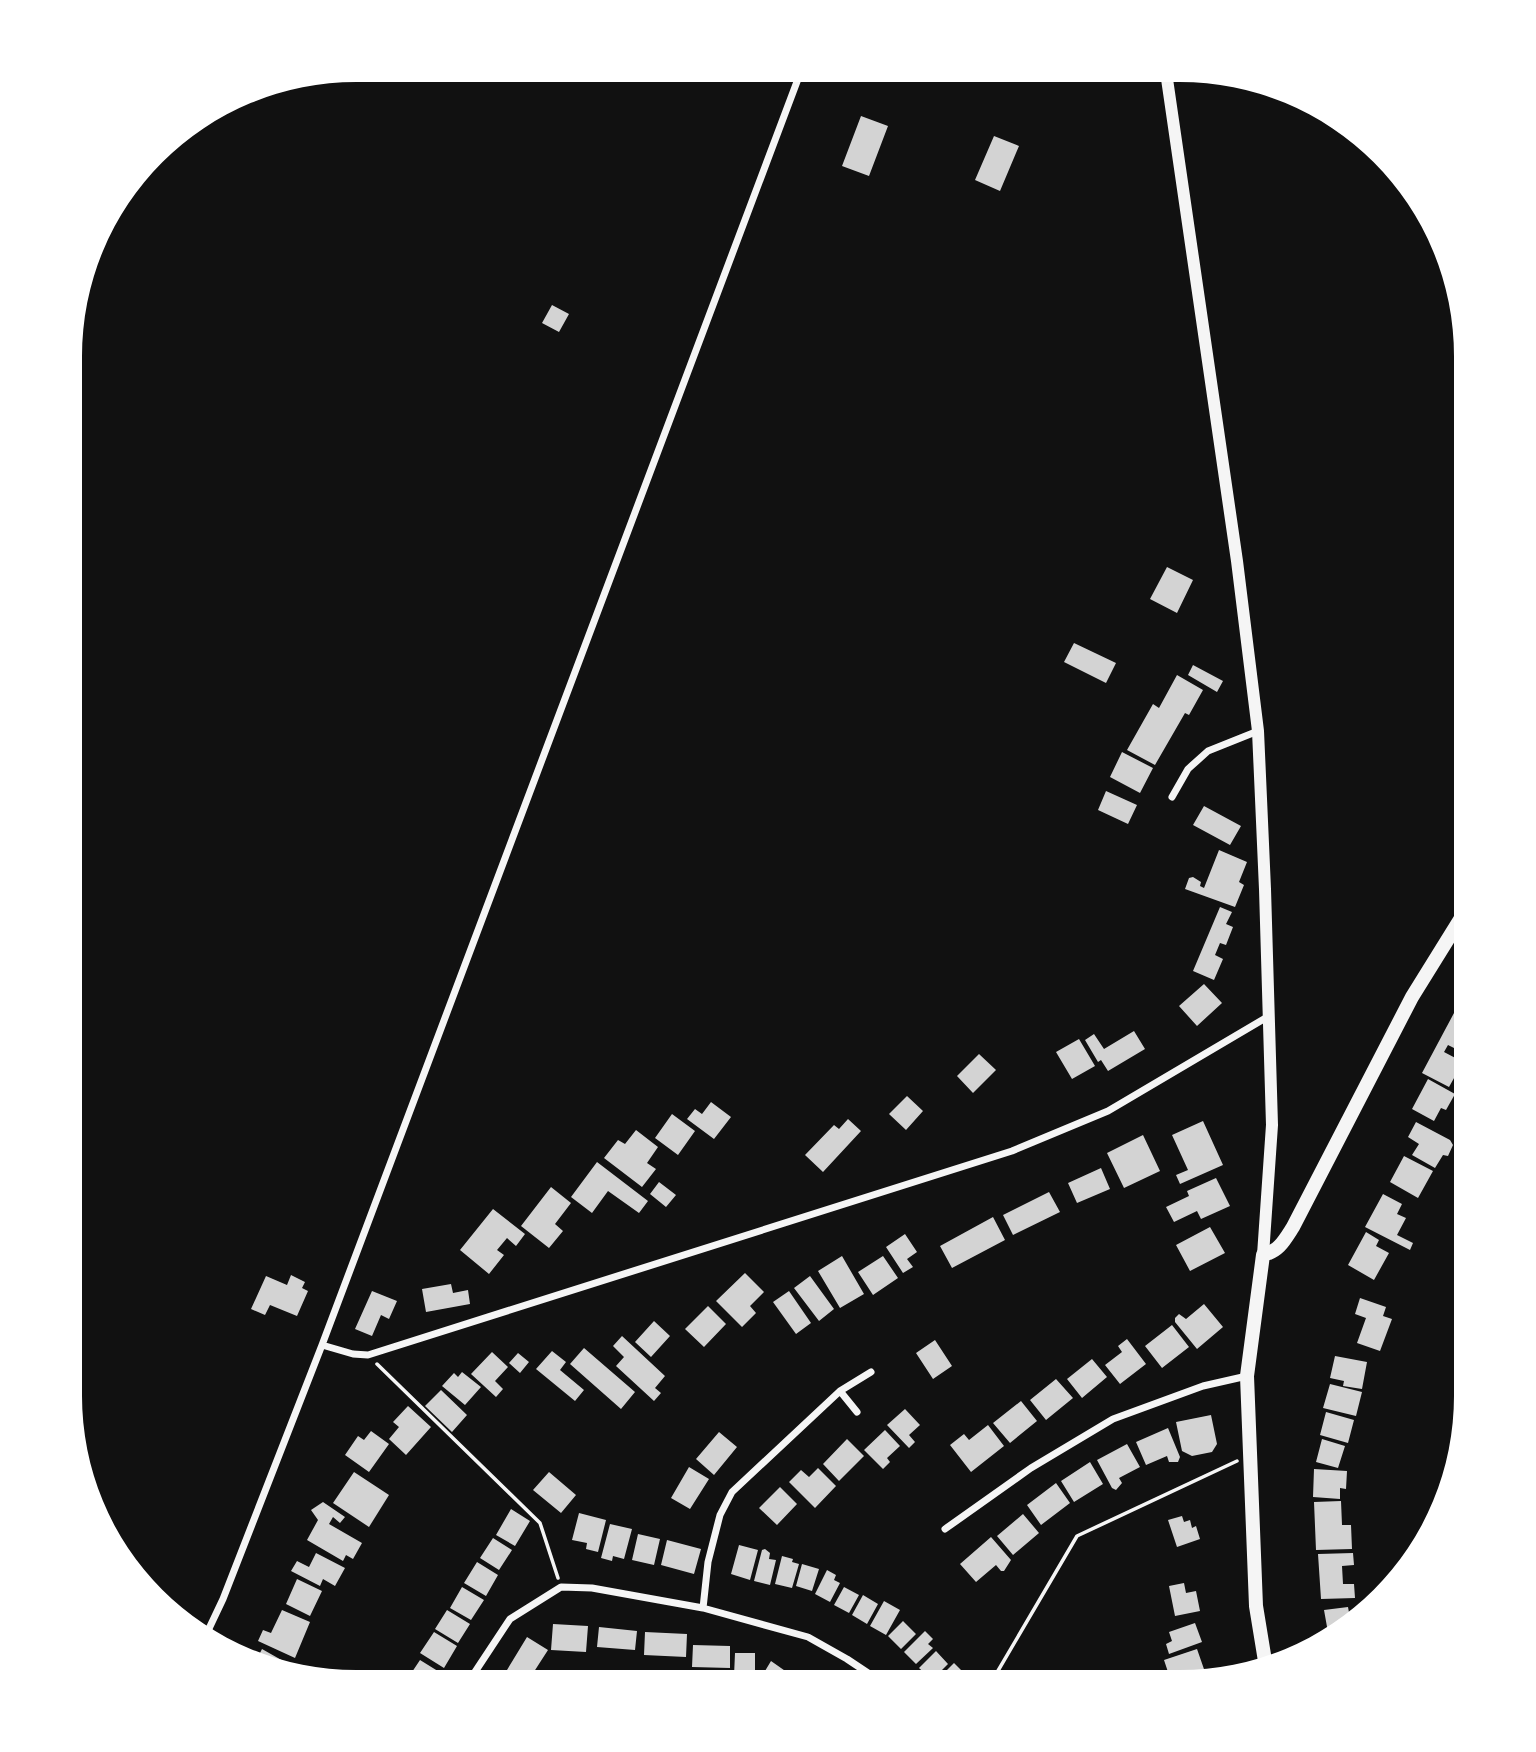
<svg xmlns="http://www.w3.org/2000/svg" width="1536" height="1752" font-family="'Public Sans',sans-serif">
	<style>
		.building { fill: #d3d3d3 }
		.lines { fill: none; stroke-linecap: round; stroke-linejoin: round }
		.path { stroke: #f5f5f5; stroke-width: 3.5 }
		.service { stroke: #f5f5f5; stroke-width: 5 }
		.minor { stroke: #f5f5f5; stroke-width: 7 }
		.tertiary { stroke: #f5f5f5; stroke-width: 12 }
		.secondary { stroke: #f5f5f5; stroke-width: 14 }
	</style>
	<rect width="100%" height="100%" fill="#111"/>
	<path class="building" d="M861,116L888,126L869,176L842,166Z
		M994,136L1019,146L1000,191L975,180Z
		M552,305L569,314L559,332L542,323Z
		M1167,567L1193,580L1177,613L1150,599Z
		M1074,643L1116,663L1106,683L1064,662Z
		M1193,665L1223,681L1217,692L1188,675Z
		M1177,675L1203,690L1189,715L1185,713L1155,765L1127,750L1153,704L1159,708Z
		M1122,752L1153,768L1140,793L1110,777Z
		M1106,791L1137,805L1128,824L1098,810Z
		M1204,806L1241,826L1230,845L1193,825Z
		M1219,850L1247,862L1239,882L1244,885L1235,907L1185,889L1189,878L1193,877L1201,882L1200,886L1204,888Z
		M1220,907L1232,912L1226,924L1233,927L1226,945L1220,943L1215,955L1223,959L1214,980L1193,971Z
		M1204,984L1222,1003L1197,1026L1179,1006Z
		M1466,995V1015L1458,1011Z
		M1454,1013L1466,1019V1045L1462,1052L1448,1045L1444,1052L1463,1062L1449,1087L1422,1073Z
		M1134,1031L1145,1049L1108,1071L1101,1060L1098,1062L1085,1040L1094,1034L1104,1049Z
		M1079,1039L1095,1066L1072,1079L1056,1052Z
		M979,1054L996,1070L973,1093L957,1076Z
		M1428,1079L1455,1094L1446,1110L1441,1108L1434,1121L1412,1109Z
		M907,1096L923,1111L906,1130L889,1114Z
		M711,1102L731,1117L714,1139L687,1119L695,1109L702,1114Z
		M672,1114L695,1131L678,1155L655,1138Z
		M848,1119L861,1131L823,1172L805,1155L834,1125L839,1129Z
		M1203,1121L1223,1165L1180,1184L1176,1175L1188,1170L1172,1135Z
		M1416,1122L1450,1140L1453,1145L1448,1156L1443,1155L1435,1168L1412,1155L1419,1144L1408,1137Z
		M636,1130L658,1147L647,1163L656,1169L642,1187L604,1158L618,1140L625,1144Z
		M1143,1135L1160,1171L1124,1188L1107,1153Z
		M1404,1156L1433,1171L1418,1198L1390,1182Z
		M597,1162L648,1201L639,1213L608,1191L592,1213L571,1197Z
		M1101,1168L1110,1189L1077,1203L1068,1183Z
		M1216,1178L1230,1206L1201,1219L1197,1211L1174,1222L1166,1207L1189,1196L1187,1191Z
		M659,1182L676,1195L666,1207L650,1194Z
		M551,1187L571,1203L555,1224L563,1231L549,1248L521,1226Z
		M1049,1192L1060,1212L1013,1235L1003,1215Z
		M1383,1194L1402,1204L1397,1214L1406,1218L1397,1235L1413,1243L1410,1250L1365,1227Z
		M493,1209L525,1234L516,1246L507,1238L497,1250L504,1255L489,1274L460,1250Z
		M993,1217L1005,1240L952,1268L940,1246Z
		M1210,1227L1225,1253L1190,1271L1176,1245Z
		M1366,1232L1379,1240L1376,1246L1389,1253L1374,1280L1348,1265Z
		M905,1234L917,1252L907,1259L913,1267L903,1273L886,1247Z
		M842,1256L864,1294L840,1308L818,1271Z
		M883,1256L898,1278L873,1295L858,1272Z
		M745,1273L764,1292L750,1306L756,1313L742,1327L716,1301Z
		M291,1275L305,1282L302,1288L308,1291L297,1316L270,1305L265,1315L251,1309L266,1276L287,1285Z
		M810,1276L834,1309L819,1321L794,1288Z
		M451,1284L453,1293L468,1290L470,1304L426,1312L422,1289Z
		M372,1291L397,1301L389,1319L381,1315L372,1336L355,1329Z
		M789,1291L811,1323L796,1334L773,1302Z
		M1360,1298L1386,1307L1383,1316L1392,1319L1380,1351L1357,1343L1366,1318L1355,1314Z
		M1204,1304L1223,1327L1197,1349L1175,1322V1318L1179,1314L1186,1319Z
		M708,1306L726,1324L704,1347L685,1329Z
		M654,1321L670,1336L651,1357L635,1342Z
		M1172,1325L1189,1347L1162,1368L1145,1346Z
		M622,1336L665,1376L655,1388L661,1393L654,1401L616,1366L624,1357L613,1346Z
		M1127,1339L1146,1364L1120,1384L1105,1365L1122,1352L1118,1346Z
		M935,1340L952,1366L933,1379L916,1353Z
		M584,1348L635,1392L621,1409L570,1364Z
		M552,1351L566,1362L560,1370L584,1390L575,1401L536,1369Z
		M492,1352L508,1367L495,1381L503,1389L496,1397L471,1374Z
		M518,1353L529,1362L520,1373L509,1363Z
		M1335,1356L1367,1362L1362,1389L1343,1386L1344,1381L1330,1378Z
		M1092,1359L1107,1377L1082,1398L1067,1379Z
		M462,1372L481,1387L465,1405L442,1386L454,1373L458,1377Z
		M1056,1379L1073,1398L1046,1420L1030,1400Z
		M1330,1384L1362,1392L1356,1416L1323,1408Z
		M441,1390L467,1415L452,1432L425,1406Z
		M1021,1401L1037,1421L1010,1443L993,1423Z
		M408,1406L431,1427L406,1455L389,1439L399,1427L393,1422Z
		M905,1409L920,1425L909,1435L915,1442L909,1448L887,1425Z
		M1326,1412L1354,1420L1348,1443L1320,1435Z
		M1211,1415L1217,1444L1212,1452L1192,1456L1182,1451L1176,1422Z
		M988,1425L1004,1446L971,1472L950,1445L964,1434L969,1440Z
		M1168,1428L1180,1457L1178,1462H1169L1167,1456L1146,1465L1136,1442Z
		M885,1430L900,1446L887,1458L890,1462L883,1469L864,1450Z
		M371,1431L389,1444L369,1472L345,1455L358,1436L364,1440Z
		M719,1432L737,1447L714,1475L696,1459Z
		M847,1439L864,1456L839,1481L823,1464Z
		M1322,1439L1345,1446L1338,1468L1316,1462Z
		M1127,1444L1140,1467L1119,1478L1122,1483L1116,1490L1112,1488L1097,1460Z
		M1090,1462L1103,1484L1074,1502L1061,1481Z
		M689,1467L709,1479L690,1509L671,1498Z
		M818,1468L836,1486L815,1508L789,1482L801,1470L809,1477Z
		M1314,1469L1347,1471L1346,1489L1340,1488V1499L1313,1497Z
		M354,1472L389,1495L369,1527L333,1503Z
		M549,1472L576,1495L561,1513L533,1490Z
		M1056,1483L1070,1503L1041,1525L1027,1505Z
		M780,1487L797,1504L777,1525L759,1508Z
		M1341,1501L1342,1525H1351L1352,1549L1316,1550L1314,1502Z
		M323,1502L345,1517L340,1523L333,1517L329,1524L362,1543L353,1559L346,1555L343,1561L307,1540L318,1520L311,1510Z
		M511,1509L530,1521L515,1546L496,1535Z
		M579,1513L606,1520L598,1552L586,1549L587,1543L572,1540Z
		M1023,1514L1039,1533L1013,1555L997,1536Z
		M1182,1516L1184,1522L1190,1520L1192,1528L1196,1526L1200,1539L1177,1547L1168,1520Z
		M610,1524L632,1529L624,1559L613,1556L612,1561L601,1558Z
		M638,1534L660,1539L654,1565L632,1560Z
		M991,1537L1011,1560L1004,1571H1001L996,1565L976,1582L960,1564Z
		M493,1538L512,1550L499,1570L480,1558Z
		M667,1540L701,1549L694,1574L661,1565Z
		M739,1545L758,1550L750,1580L731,1574Z
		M765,1549L770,1553L769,1559L776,1560L770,1585L754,1581L762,1550Z
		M316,1553L345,1568L335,1586L323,1579L320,1586L291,1571L297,1561L309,1567Z
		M1353,1553L1354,1565L1342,1566L1343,1584H1354L1355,1598L1321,1599L1318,1554Z
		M782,1556L793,1559L792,1562L799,1564L792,1588L775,1584Z
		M477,1562L498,1575L486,1596L464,1583Z
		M802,1564L819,1569L812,1591L796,1586Z
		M827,1570L836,1575L834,1580L840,1583L830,1602L815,1594Z
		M297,1579L322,1591L310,1616L286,1604Z
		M1184,1583L1186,1593L1196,1591L1200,1611L1175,1616L1169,1586Z
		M462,1587L484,1600L471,1620L450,1608Z
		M844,1587L859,1595L849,1613L834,1605Z
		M863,1595L878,1604L867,1624L852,1615Z
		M884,1601L900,1610L886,1635L870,1626Z
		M1348,1607L1350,1618L1329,1638L1324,1610Z
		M282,1610L310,1622L295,1658L258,1641L263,1630L271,1633Z
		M447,1610L470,1624L458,1643L435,1629Z
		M903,1621L916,1634L901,1649L888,1636Z
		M1195,1623L1202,1642L1169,1654L1166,1644L1172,1641L1169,1632Z
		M553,1624L588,1626L586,1652L551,1650Z
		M599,1627L637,1631L635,1650L597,1647Z
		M925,1631L933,1639L928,1644L933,1648L916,1664L904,1652Z
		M434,1632L457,1646L444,1668L420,1653Z
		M645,1632L687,1634L686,1657L644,1655Z
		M527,1637L548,1650L528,1681H525L507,1670Z
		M693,1645L730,1646V1668L692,1667Z
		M262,1649L292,1666V1667L258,1657Z
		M1197,1649L1205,1672L1171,1681L1164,1660Z
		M936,1651L948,1664L932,1680L919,1668Z
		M735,1653H755V1676H734Z
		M420,1660L441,1673L435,1681H406Z
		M771,1661L791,1675L801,1681H759Z
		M954,1663L962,1671L958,1674L963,1678L960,1681H936Z"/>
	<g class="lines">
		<path class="path" d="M377,1364L540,1523L558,1578
			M992,1681L1077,1536L1237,1461"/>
		<path class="service" d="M1085,77L1087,72"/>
		<path class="minor" d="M1172,797L1188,769L1208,751L1258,731
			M322,1345L353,1354L368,1355L1012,1151L1108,1111L1269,1016
			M840,1391L857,1412
			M945,1529L1031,1468L1113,1419L1203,1386L1247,1376
			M703,1608L708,1562L720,1515L732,1492L840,1391L871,1372
			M205,1637L223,1599L322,1345L801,71
			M469,1681L510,1619L561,1587L592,1588L703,1608L808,1637L847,1659L880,1681"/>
		<path class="tertiary" d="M1166,72L1237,561L1258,731L1265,889L1272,1125L1263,1255"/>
		<path class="secondary" d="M1265,1661L1256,1606L1247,1376L1263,1255C1279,1251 1284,1241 1293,1227L1412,997L1466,910"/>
	</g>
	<path d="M0 0H1536V1752H0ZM356 82H1180A274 274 0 0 1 1454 356V1396A274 274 0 0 1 1180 1670H356A274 274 0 0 1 82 1396V356A274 274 0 0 1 356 82Z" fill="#fff" fill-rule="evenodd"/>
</svg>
